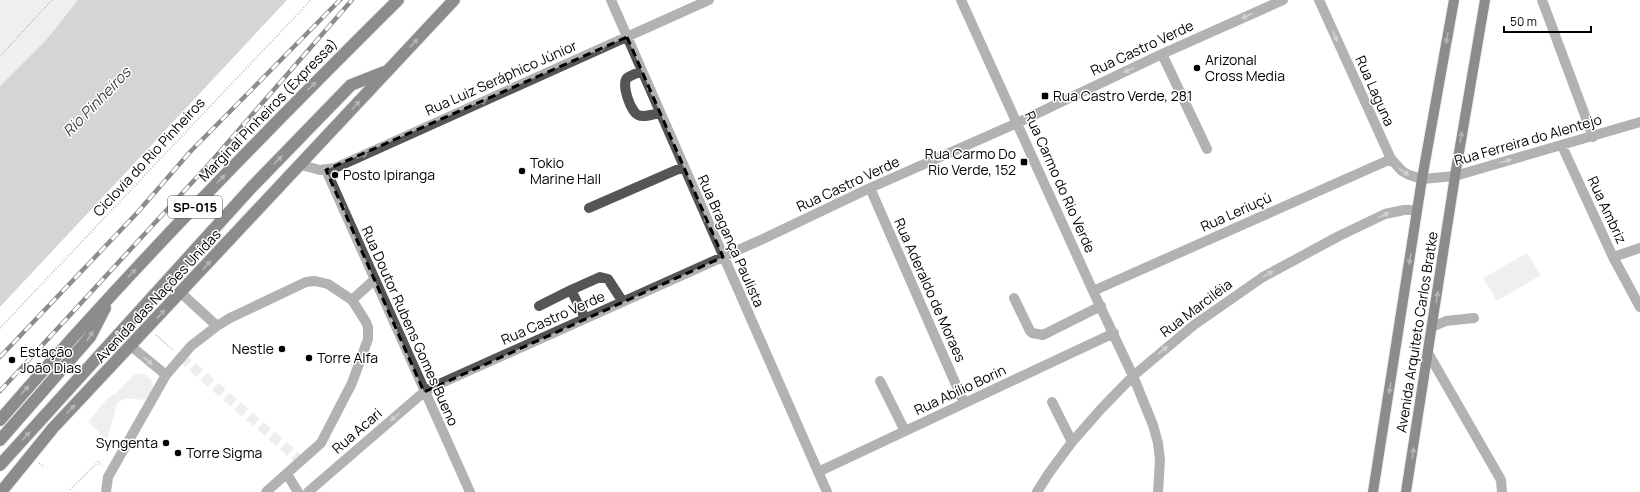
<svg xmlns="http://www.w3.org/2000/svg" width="1640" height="492" font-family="Manrope,sans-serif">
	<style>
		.green { fill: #dcdcdc }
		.water { fill: #a3a3a3 }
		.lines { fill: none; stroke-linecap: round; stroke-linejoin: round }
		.minor-tunnel { stroke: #d9d9d9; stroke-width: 10; stroke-dasharray: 10 5; stroke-linecap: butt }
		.major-casing { stroke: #dbdbdb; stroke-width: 12 }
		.highway-casing { stroke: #dbdbdb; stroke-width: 14 }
		.path { stroke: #777; stroke-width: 2; stroke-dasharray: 1 2; stroke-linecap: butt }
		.minor { stroke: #555; stroke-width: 10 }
		.major { stroke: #000; stroke-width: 10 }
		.highway { stroke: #000; stroke-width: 12 }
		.rail-casing { stroke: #000; stroke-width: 4.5 }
		.rail { stroke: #fff; stroke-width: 3; stroke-dasharray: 9; stroke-linecap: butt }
		.oneway { fill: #999 }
		.oneway2 { fill: #595959 }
		.marked { fill: none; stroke: #000; stroke-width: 3; stroke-dasharray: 8 5; stroke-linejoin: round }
		.poi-dot { fill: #000; stroke: #fff; stroke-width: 1.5 }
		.labels { text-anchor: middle; stroke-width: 3; stroke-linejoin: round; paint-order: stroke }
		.shield { fill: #fff; stroke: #4c4c4c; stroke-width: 1 }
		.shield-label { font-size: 13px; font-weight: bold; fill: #000 }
		.street-label { font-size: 14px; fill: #000; stroke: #fff }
		.poi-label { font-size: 14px; fill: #000; stroke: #fff; text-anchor: start }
		.water-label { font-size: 15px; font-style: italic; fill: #444; stroke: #fff }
	</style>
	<rect width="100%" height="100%" fill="#fff"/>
	<path class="green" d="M0,0H78L46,40L0,86Z
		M1527,253L1541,275L1497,301L1483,278Z
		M142,373L151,379L154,389C152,391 151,395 148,397C141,405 128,392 117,404L107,440L88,422L107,399L116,393L134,375Z"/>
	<path class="water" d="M78,0H287L0,307V86L46,40Z"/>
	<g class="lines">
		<path class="minor-tunnel" d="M181,357L301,461"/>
		<g class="major-casing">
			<path id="major" d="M1373,492L1422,179L1454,0
				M1406,492L1455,176L1485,0"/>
		</g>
		<g class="highway-casing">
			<path id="highway" d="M0,420C126,274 261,136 398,0
				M0,440L90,337L105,308
				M0,465L251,188L351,85L384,72
				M1,492L53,428L454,0"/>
		</g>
		<path class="path" d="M0,56L52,0
			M0,328L311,0
			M156,335L174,351
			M39,463L44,467
			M70,490L98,462L102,466"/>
		<path class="minor" d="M611,0L827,492
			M961,0L1093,291L1133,376L1153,425L1158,443L1160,460L1158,492
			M1319,0L1391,159L1402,171L1409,175L1422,179L1455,176L1640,122
			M1542,0L1593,137
			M1162,54L1207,149
			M642,71C637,73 631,75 627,78C621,85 631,112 638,115C644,118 653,114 660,113
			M1562,146L1613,257L1640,307
			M301,165L320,170L335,168L709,0
			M326,170L470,492
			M870,188L964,403
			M589,208L683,167
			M1613,257L1640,248
			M571,290L600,277L608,279L623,302
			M1093,291L1391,159
			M181,293L217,326
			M1014,298L1030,331L1032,333L1043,335L1101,306
			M352,300L374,280
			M539,306L571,290L585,318
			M1432,327L1446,321L1474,318
			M131,346L166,375
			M1428,353L1501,480L1502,492
			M880,381L905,431
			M1052,402L1072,442
			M818,472L1114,333
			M287,474L298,492
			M106,492L108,477L166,375L191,346L217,326L230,318L306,282L315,281L328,284L352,300L366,322L368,327V339L352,383L321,443L266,492
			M308,492L424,392L437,385L765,238L870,188L1017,123L1162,54L1283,0
			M1037,492L1049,473L1072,442L1101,409L1133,376L1194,325L1263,277L1339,236L1385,214L1404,210H1417"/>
		<use href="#major" class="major"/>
		<use href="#highway" class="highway"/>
		<g class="rail-casing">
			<path id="rail" d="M0,357L137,213L190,152L340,0
				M0,391L210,163L352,0"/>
		</g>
		<use href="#rail" class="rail"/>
	</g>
	<defs><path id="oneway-solid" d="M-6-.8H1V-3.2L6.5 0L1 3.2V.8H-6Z"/></defs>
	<g class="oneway">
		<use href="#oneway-solid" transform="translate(1247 16) rotate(156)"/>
		<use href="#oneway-solid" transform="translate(1335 36) rotate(66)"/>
		<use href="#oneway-solid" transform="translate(599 50) rotate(-24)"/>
		<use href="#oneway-solid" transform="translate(1129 70) rotate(155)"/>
		<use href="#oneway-solid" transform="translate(650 90) rotate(-114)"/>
		<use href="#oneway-solid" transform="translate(481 103) rotate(-24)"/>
		<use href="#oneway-solid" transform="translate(362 156) rotate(-24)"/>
		<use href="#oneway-solid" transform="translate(1506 161) rotate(-16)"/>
		<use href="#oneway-solid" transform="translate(1404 172) rotate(33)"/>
		<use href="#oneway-solid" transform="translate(342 206) rotate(66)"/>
		<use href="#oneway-solid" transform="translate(1384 215) rotate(-22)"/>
		<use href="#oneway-solid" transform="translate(707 222) rotate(-114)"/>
		<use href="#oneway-solid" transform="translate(1268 274) rotate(-29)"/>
		<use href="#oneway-solid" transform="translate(394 325) rotate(66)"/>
		<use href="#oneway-solid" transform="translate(1163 350) rotate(-40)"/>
		<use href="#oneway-solid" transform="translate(148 361) rotate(39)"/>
		<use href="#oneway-solid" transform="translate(395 417) rotate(139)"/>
	</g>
	<g class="oneway2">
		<use href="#oneway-solid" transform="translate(1447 38) rotate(100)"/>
		<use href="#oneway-solid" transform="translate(414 43) rotate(-46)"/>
		<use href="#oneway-solid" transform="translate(312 86) rotate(-44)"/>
		<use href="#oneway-solid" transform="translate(356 105) rotate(-48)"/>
		<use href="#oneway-solid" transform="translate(1461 137) rotate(-80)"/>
		<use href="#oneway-solid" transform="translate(278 160) rotate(-46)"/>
		<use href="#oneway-solid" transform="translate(221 179) rotate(-46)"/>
		<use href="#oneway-solid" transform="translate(1410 259) rotate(99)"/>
		<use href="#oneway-solid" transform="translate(207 265) rotate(-47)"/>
		<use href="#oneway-solid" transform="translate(132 273) rotate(-46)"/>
		<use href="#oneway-solid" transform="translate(1437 297) rotate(-81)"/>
		<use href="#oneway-solid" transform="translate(161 314) rotate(-47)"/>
		<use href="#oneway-solid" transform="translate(90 336) rotate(-57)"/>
		<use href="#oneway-solid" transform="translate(1390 388) rotate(99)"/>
		<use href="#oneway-solid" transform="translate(25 390) rotate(-49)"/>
		<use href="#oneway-solid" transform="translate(71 409) rotate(-46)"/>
		<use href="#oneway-solid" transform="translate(26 436) rotate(-48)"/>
		<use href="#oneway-solid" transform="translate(1413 453) rotate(-81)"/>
	</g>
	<path d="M0 0H1640V492H0ZM627,37L723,257L424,392L326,170Z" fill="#fff" fill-opacity=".55" fill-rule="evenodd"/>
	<path class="marked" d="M627,37L723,257L424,392L326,170Z"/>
	<g class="poi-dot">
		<circle cx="1197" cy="68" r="4"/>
		<rect x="1041" y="92" width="8" height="8" rx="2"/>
		<rect x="1020" y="158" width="8" height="8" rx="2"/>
		<circle cx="522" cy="171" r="4"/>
		<circle cx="335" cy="175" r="4"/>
		<circle cx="282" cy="349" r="4"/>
		<circle cx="309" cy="358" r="4"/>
		<circle cx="12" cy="360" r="4"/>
		<circle cx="166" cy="443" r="4"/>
		<circle cx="178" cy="453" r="4"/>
	</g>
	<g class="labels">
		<rect class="shield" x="168" y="196" width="54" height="22" rx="3"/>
		<g class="shield-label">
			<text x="195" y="212">SP-015</text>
		</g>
		<g class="street-label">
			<text transform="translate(1142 48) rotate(-25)" y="5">Rua Castro Verde</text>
			<text transform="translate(501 78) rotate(-24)" y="5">Rua Luiz Seráphico Júnior</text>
			<text transform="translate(1375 91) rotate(66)" y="5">Rua Laguna</text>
			<text transform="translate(268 110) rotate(-46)" y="5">Marginal Pinheiros (Expressa)</text>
			<text transform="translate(1528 140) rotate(-16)" y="5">Rua Ferreira do Alentejo</text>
			<text transform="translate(149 157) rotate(-47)" y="5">Ciclovia do Rio Pinheiros</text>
			<text transform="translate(1060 182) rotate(66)" y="5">Rua Carmo do Rio Verde</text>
			<text transform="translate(848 184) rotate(-25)" y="5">Rua Castro Verde</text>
			<text transform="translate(1607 210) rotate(65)" y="5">Rua Ambriz</text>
			<text transform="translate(1236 212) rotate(-24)" y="5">Rua Leriuçú</text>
			<text transform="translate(731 241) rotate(66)" y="5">Rua Bragança Paulista</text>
			<text transform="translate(930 290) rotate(66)" y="5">Rua Aderaldo de Moraes</text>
			<text transform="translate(158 296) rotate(-47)" y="5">Avenida das Nações Unidas</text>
			<text transform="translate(1196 308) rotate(-37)" y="5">Rua Marciléia</text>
			<text transform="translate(553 318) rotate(-24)" y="5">Rua Castro Verde</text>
			<text transform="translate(410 326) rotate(66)" y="5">Rua Doutor Rubens Gomes Bueno</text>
			<text transform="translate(1417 332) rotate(-81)" y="5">Avenida Arquiteto Carlos Bratke</text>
			<text transform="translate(960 390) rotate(-25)" y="5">Rua Abílio Borin</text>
			<text transform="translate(357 431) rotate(-41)" y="5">Rua Acari</text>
		</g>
		<g class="poi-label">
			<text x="1205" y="65">Arizonal<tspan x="1205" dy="16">Cross Media</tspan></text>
			<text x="1053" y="101">Rua Castro Verde, 281</text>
			<text x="1016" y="159" text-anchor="end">Rua Carmo Do<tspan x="1016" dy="16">Rio Verde, 152</tspan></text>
			<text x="530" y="168">Tokio<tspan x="530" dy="16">Marine Hall</tspan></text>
			<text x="343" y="180">Posto Ipiranga</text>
			<text x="274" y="354" text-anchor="end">Nestle</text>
			<text x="20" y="357">Estação<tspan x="20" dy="16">João Dias</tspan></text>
			<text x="317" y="363">Torre Alfa</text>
			<text x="158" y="448" text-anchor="end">Syngenta</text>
			<text x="186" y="458">Torre Sigma</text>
		</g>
		<g class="water-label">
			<text transform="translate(97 102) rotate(-46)" y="5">Rio Pinheiros</text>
		</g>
	</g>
	<path d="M1504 26v6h87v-6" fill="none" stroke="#000000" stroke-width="2"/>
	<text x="1510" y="26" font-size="12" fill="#000000" stroke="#ffffff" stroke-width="3" paint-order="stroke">50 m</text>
</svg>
